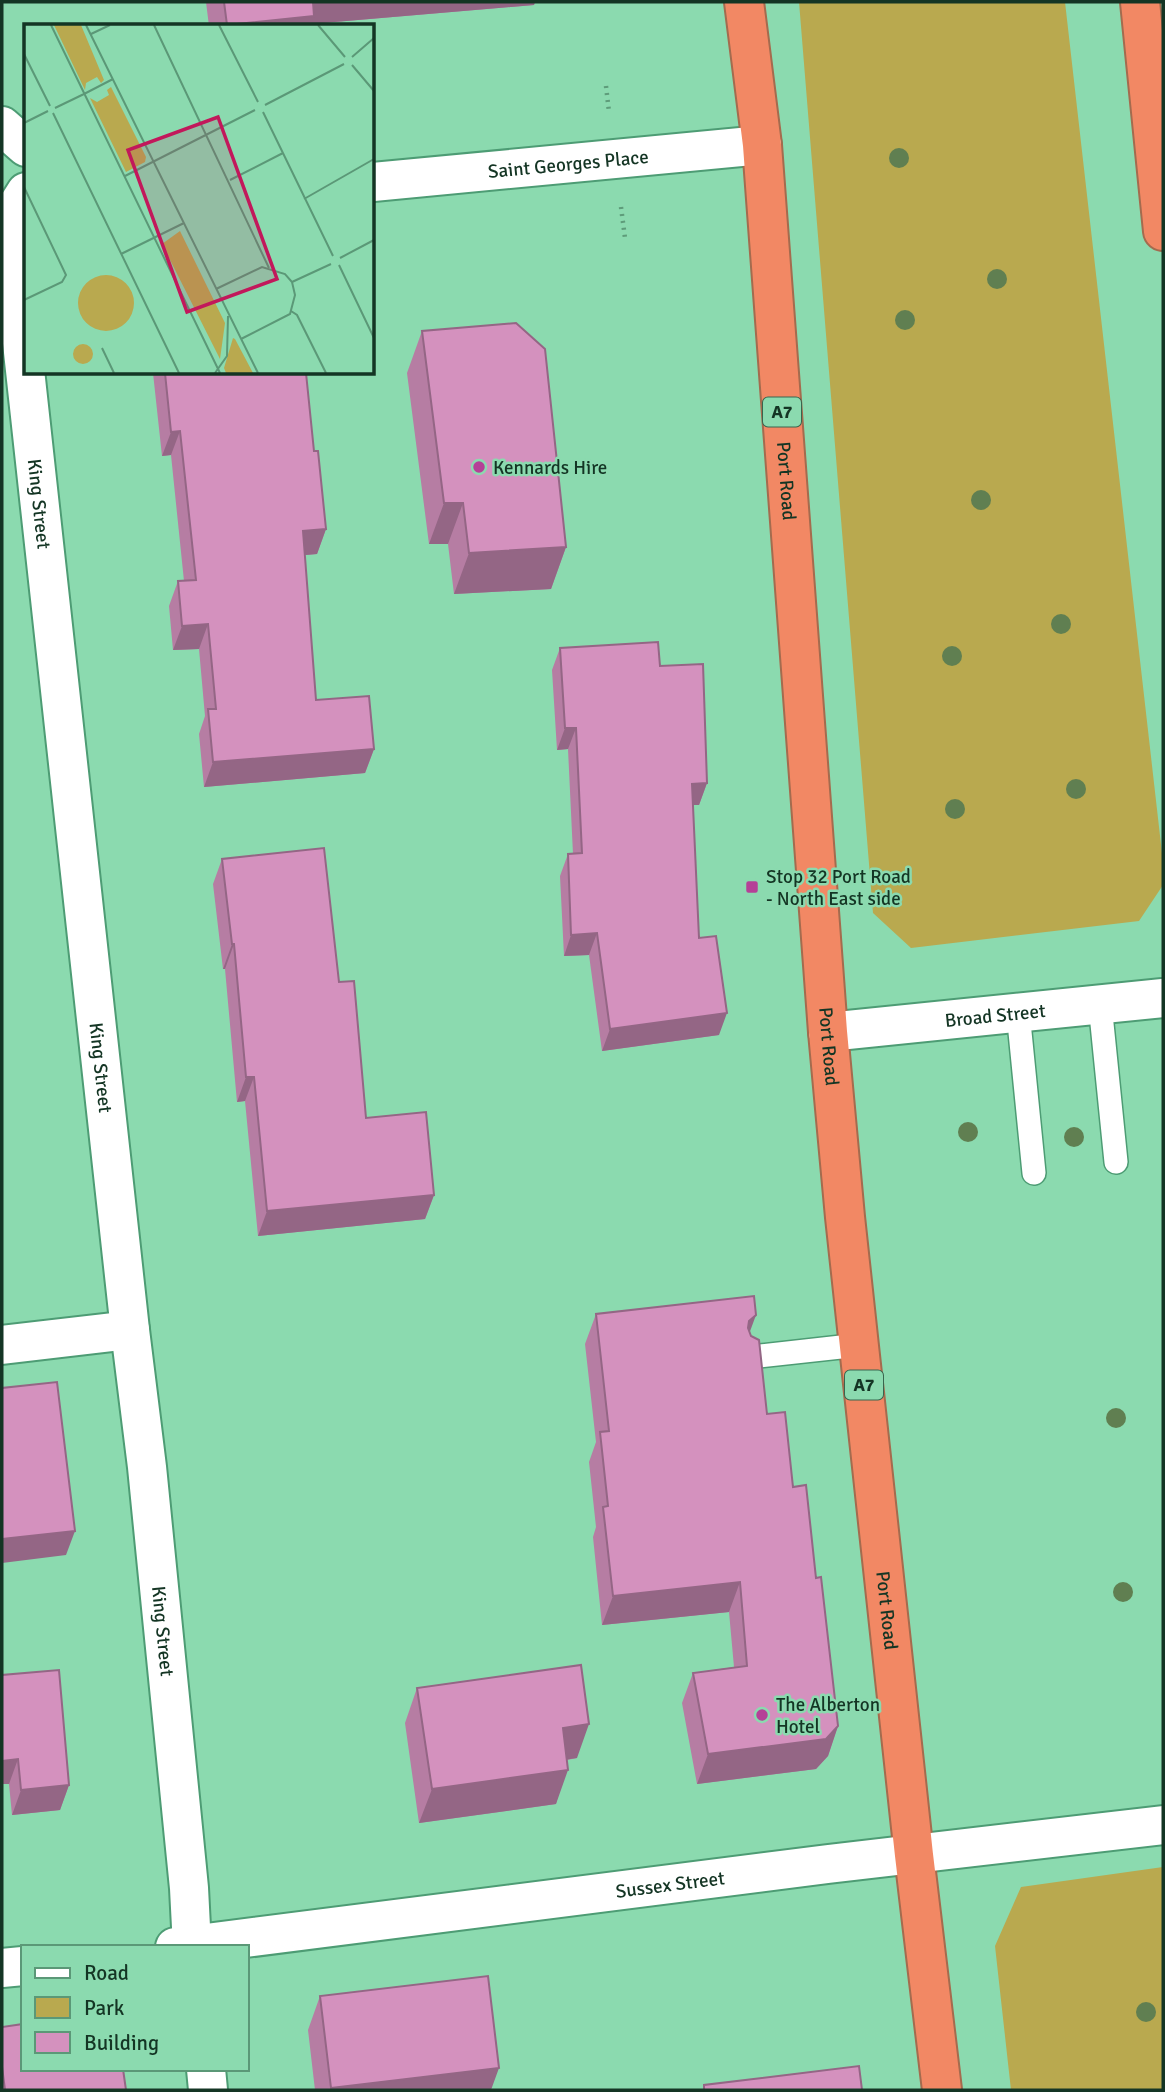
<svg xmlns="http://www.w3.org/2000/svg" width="1165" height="2092" font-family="Signika,sans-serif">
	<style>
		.green { fill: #b9a94f }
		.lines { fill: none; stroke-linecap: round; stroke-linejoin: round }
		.lane-casing { stroke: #4d9c74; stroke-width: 26 }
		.street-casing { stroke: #4d9c74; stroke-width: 42 }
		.highway-casing { stroke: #a46b4e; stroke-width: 42 }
		.path { stroke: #5e9c7a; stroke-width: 4.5; stroke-dasharray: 2 5; stroke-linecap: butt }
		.lane { stroke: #fff; stroke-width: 23 }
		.street { stroke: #fff; stroke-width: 38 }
		.highway { stroke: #f28864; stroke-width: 38 }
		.tree { fill: #607f51 }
		.wall { fill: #b67da3 }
		.shaded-wall { fill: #946685 }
		.building { fill: #d491be; stroke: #946685; stroke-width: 2 }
		.poi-dot { fill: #b54097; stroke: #8bdaaf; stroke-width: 2.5 }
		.labels { text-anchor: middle; stroke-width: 5; stroke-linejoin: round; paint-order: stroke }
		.shield { fill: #8bdaaf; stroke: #38664e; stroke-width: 2 }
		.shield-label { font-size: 18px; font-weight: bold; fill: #143524 }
		.street-label { font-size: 19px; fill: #143524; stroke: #8bdaaf }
		.poi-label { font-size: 19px; fill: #143524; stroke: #8bdaaf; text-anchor: start }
		.inset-road { fill: none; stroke: #5b9877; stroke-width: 2 }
		.view { fill: #c2185b; fill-opacity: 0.15; stroke: #c2185b; stroke-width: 3.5 }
		.inset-edge { fill: none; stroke: #143524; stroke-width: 3.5 }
	</style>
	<rect width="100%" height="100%" fill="#8bdaaf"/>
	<path class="green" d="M799,2H1065L1163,862V885L1139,921L911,948L873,913Z
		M1163,1867V2090H1011L995,1946L1021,1887Z"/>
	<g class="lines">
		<g class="lane-casing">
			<path id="lane" d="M1100,1004L1116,1162
				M1018,1012L1034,1173
				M751,1357L859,1345"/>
		</g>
		<g class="street-casing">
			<g id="street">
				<path d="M2,126L26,147"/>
				<path id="s1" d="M373,182L762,145"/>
				<path id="s2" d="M26,192L14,211L11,242L130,1330L147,1467L189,1888L192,1947"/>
				<path id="s3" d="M828,1032L1163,998"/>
				<path d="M2,1345L130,1330"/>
				<path id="s4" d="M175,1947L828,1864L1163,1825"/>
				<path d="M2,1968L23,1966"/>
				<path d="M206,2069L208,2090"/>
			</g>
		</g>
		<g class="highway-casing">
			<g id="highway">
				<path id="s5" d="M744,2L762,145L828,1032L845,1217L914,1855L942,2090"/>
				<path d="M1140,2L1163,231"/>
			</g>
		</g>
		<path class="path" d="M606,86L609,112
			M621,207L625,238"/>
		<use href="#lane" class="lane"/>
		<use href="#street" class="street"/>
		<use href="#highway" class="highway"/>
	</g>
	<g class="tree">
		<circle cx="899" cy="158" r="10"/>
		<circle cx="997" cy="279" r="10"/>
		<circle cx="905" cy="320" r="10"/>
		<circle cx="981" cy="500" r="10"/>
		<circle cx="1061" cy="624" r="10"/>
		<circle cx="952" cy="656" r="10"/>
		<circle cx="1076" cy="789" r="10"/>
		<circle cx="955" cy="809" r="10"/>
		<circle cx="968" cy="1132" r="10"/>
		<circle cx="1074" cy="1137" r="10"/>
		<circle cx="1116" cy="1418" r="10"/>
		<circle cx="1123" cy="1592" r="10"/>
		<circle cx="1146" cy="2012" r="10"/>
	</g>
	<path class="wall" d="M206,2H535L534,5L311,24V26H209Z
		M422,331L566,547L551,589L454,594L448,544H429L407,373Z
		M153,373H306L314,451L326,529L317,554L305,555L316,700L374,749L365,773L204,787L199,734L205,716L199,649L173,650L169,606L178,581H184L171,455L162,456Z
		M560,648L660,666L707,783L699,805H693L699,938L719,1035L602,1051L589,955L564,956L560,876L568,854H573L568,749L557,750L552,670Z
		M222,859L339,982L366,1118L434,1195L425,1219L258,1236L245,1101L237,1102L225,969H223L213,884Z
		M596,1314L750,1332L767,1414L793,1487L816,1578L838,1726L828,1756L816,1769L697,1784L682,1703L693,1673L734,1667L729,1612L602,1625L593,1537L596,1527L589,1462L596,1442L585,1344Z
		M2,1675L69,1785L60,1810L12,1815L9,1784H2Z
		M417,1688L577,1758L567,1760L556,1804L419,1823L405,1723Z
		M320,1996L491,2090H315L308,2030Z
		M2,2027L126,2090H2Z"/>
	<path class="shaded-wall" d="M306,2H535L534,5L311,24V26H226L227,25Z
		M180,431L171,455L162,456L171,432Z
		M444,503H463L448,544H429Z
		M326,529L317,554L294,556L303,531Z
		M566,547L551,589L454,594L469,553Z
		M208,624L199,649L173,650L182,626Z
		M565,728H576L568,749L557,750Z
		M374,749L365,773L204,787L213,762Z
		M707,783L699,805H684L692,784Z
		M597,933L589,955L564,956L571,935Z
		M232,944H234L225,969H223Z
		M727,1013L719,1035L602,1051L610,1029Z
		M246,1077H254L245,1101L237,1102Z
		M434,1195L425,1219L258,1236L267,1211Z
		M756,1315L745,1345L749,1321Z
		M75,1531L66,1555L2,1563V1539Z
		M740,1582L729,1612L602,1625L613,1596Z
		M589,1724L577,1758L550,1762L563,1728Z
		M838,1726L828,1756L816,1769L697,1784L708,1754Z
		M18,1759L9,1784H2V1761Z
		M568,1770L556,1804L419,1823L432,1789Z
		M69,1785L60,1810L12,1815L21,1790Z
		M499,2068L491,2090H331V2088Z"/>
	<path class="building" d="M224,2H313L314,16L227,25Z
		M516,323L545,349L566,547L469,553L463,503H444L422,331Z
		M165,373H306L314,451H318L326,529L303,531L316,700L369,696L374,749L213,762L208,709H216L208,624L182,626L178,581L196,580L180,431L171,432Z
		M658,642L660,666L703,664L707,783L692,784L699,938L716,936L727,1013L610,1029L597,933L571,935L568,854L582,853L576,728H565L560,648Z
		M324,848L339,982L354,981L366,1118L426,1112L434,1195L267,1211L254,1077H246L234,944H232L222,859Z
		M754,1296L756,1315L749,1321L748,1328L751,1336L759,1340L767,1414L785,1412L793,1487L806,1485L816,1578L821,1577L838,1726L826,1739L708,1754L693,1673L747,1666L740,1582L613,1596L603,1507L608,1506L600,1432L609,1431L596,1314Z
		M57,1382L75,1531L2,1539V1388Z
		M581,1665L589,1724L563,1728L568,1770L432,1789L417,1688Z
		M59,1670L69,1785L21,1790L18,1759L2,1761V1675Z
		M488,1976L499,2068L331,2088L320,1996Z
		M23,2024V2069H123L126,2090H5L2,2067V2027Z
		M859,2066L862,2090H704V2085Z"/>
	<g class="poi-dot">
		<circle cx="479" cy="467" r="7"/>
		<rect x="745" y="880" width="14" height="14" rx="3.5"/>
		<circle cx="762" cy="1715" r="7"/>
	</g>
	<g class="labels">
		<g class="shield">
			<rect x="763" y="397.5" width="38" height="29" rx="5"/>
			<rect x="845" y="1370.5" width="38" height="29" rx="5"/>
		</g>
		<g class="shield-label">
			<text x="782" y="418">A7</text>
			<text x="864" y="1391">A7</text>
		</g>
		<g class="street-label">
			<text dy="7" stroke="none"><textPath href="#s1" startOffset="196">Saint Georges Place</textPath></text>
			<text dy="7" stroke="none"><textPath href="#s5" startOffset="481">Port Road</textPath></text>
			<text dy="7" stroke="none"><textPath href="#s2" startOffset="317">King Street</textPath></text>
			<text dy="7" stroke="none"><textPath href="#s3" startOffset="168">Broad Street</textPath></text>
			<text dy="7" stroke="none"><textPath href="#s5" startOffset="1048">Port Road</textPath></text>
			<text dy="7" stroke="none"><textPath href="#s2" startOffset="884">King Street</textPath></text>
			<text dy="7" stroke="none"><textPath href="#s5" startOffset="1615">Port Road</textPath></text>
			<text dy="7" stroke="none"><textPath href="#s2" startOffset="1451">King Street</textPath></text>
			<text dy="7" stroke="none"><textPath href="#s4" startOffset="499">Sussex Street</textPath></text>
		</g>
		<g class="poi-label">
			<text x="493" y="474">Kennards Hire</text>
			<text x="766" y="883">Stop 32 Port Road<tspan x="766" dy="22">- North East side</tspan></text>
			<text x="776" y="1711">The Alberton<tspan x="776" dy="22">Hotel</tspan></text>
		</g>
	</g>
	<g transform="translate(24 24)">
		<rect width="350" height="350" fill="#8bdaaf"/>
		<path d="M30,1H57L80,56L77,59L73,53L62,59L61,66ZM87,63L122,133L121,138L102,148L66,74L73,78L85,71L83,66ZM156,207L201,299L196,335L138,220ZM54 279a28 28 0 1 1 56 0a28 28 0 1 1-56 0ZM209,314L211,315L229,349H202L200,344ZM49 330a10 10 0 1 1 20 0a10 10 0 1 1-20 0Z" fill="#b9a94f"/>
		<path class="inset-road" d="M27,1L196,349M62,1L234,349M130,1L245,244M195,1L234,78M294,1L321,33M67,10L86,1M0,30L26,82M328,33L350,14M328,41L350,67M60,70L89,55M241,81L320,40M31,84L60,70M239,88L309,232M29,89L155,349M0,99L24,87M101,152L231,86M206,156L259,129M0,163L42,251L38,258L0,276M280,175L350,135M97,230L160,199M316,234L350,216M315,241L350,314M268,258L307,240M192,265L238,243L261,250L268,258L271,271L266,290L217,315M267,287L273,291L302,349M78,324L90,349M191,349L203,332L204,292"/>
		<path class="view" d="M194,93L253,255L163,288L104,126Z"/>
		<rect width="350" height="350" class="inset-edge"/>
	</g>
	<rect width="1165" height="2092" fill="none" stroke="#143524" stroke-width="7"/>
	<rect x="21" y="1945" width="228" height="126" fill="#8bdaaf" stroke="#5b9877" stroke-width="2"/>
	<rect x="35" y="1968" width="35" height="10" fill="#ffffff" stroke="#5b9877" stroke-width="2"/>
	<text x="84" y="1980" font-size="21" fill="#143524">Road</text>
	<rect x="35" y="1997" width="35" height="21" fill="#b9a94f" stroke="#5b9877" stroke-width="2"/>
	<text x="84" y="2015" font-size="21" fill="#143524">Park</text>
	<rect x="35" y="2032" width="35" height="21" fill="#d491be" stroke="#5b9877" stroke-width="2"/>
	<text x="84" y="2050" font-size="21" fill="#143524">Building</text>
</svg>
